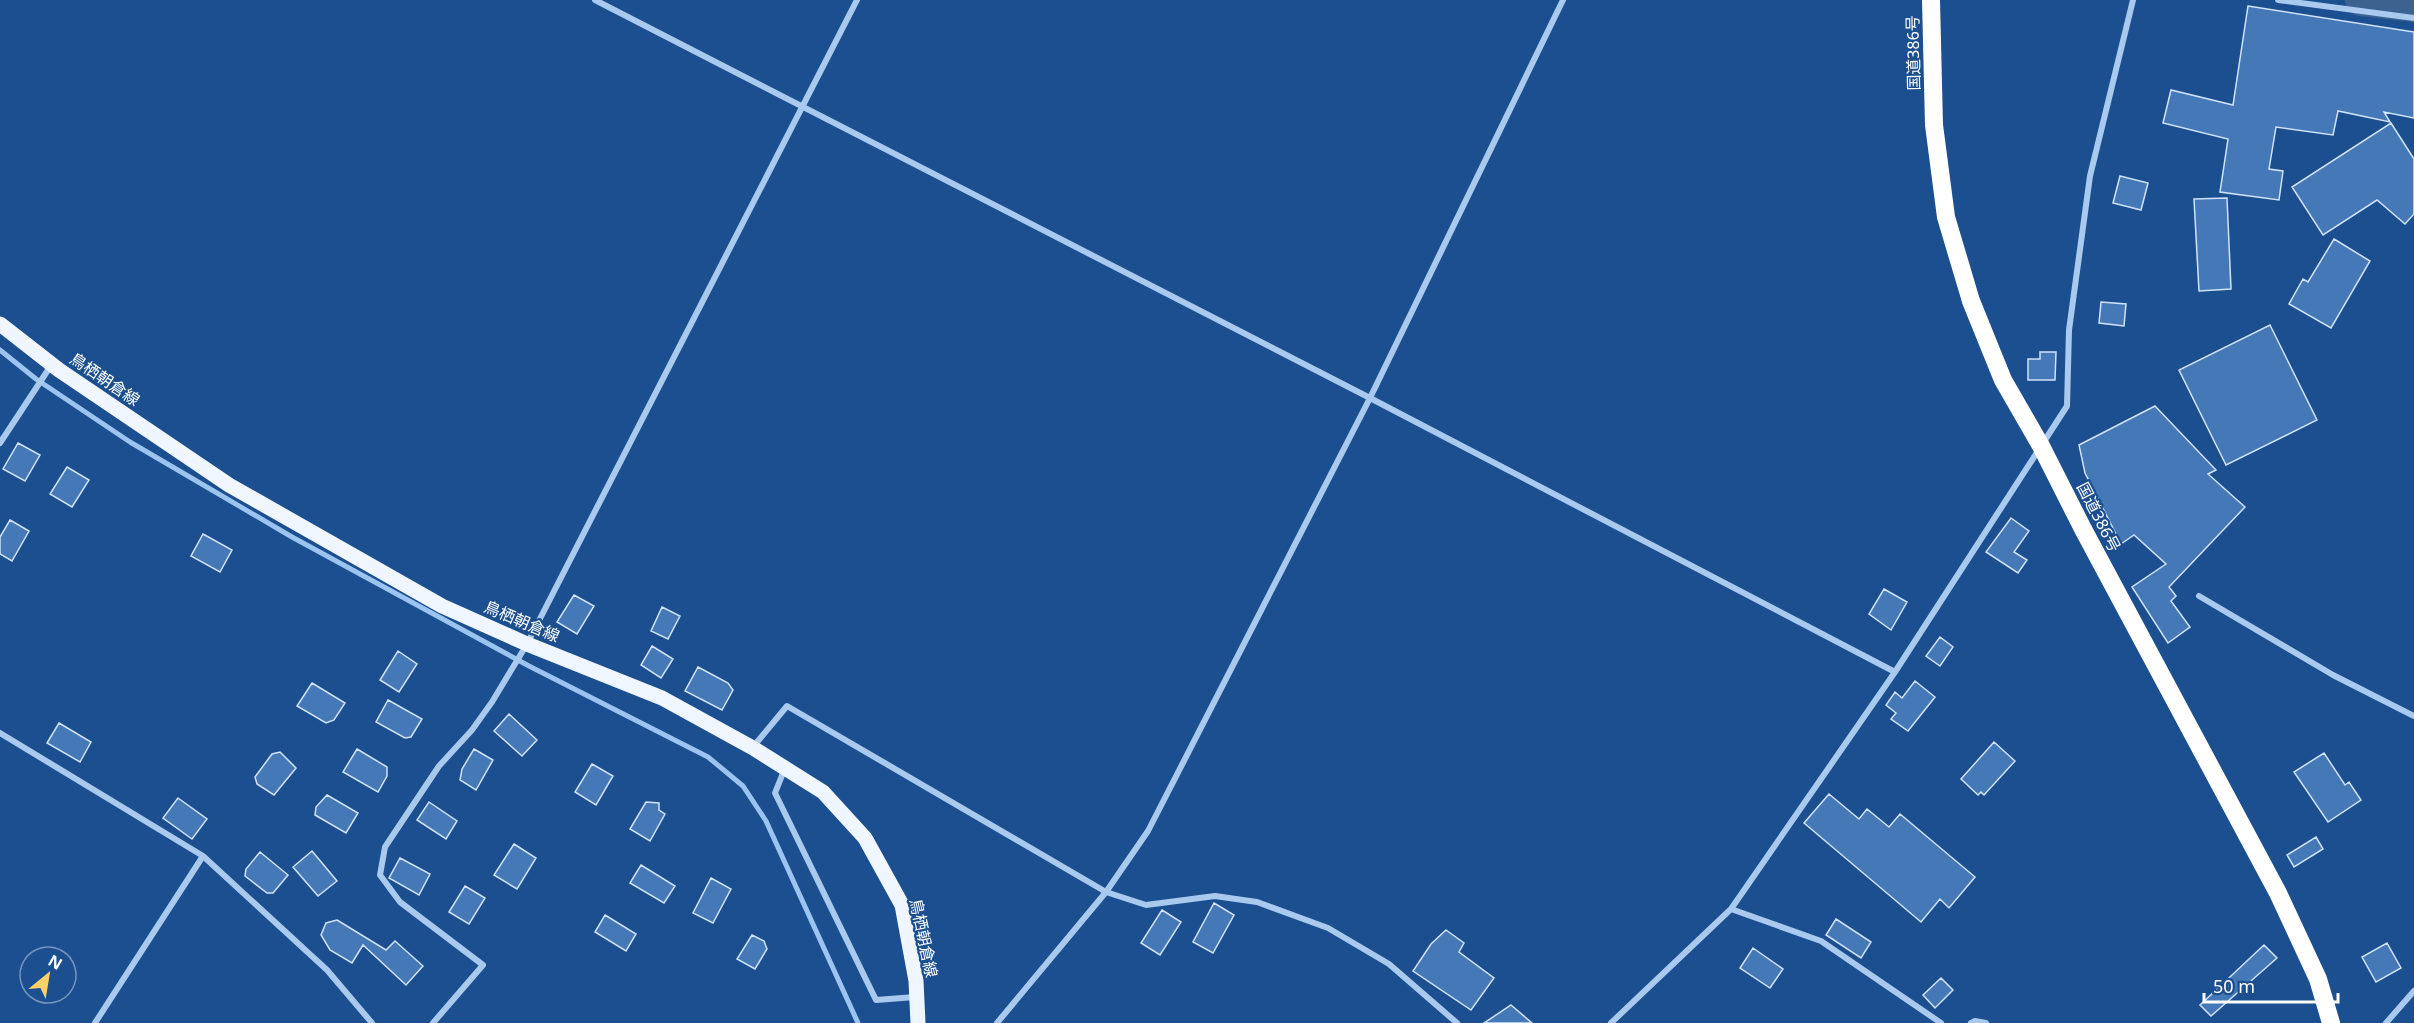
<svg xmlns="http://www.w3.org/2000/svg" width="2414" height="1023" font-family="'Noto Sans','Noto Sans JP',sans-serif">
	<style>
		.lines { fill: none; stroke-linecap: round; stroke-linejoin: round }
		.stream { stroke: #9cc4f0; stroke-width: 5 }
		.river { stroke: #3c6290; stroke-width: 32 }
		.building { fill: #4478b7; stroke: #cfe3fa; stroke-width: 1.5 }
		.street { stroke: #a9c9ee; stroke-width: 6 }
		.primary { stroke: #f0f6ff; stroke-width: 15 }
		.highway { stroke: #fff; stroke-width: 18 }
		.labels { text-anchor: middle; stroke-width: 4.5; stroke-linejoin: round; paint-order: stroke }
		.street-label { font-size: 16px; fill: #fff; stroke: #1b4f8f }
	</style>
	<rect width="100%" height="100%" fill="#1b4f8f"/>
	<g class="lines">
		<path class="stream" d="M0,350L36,379L130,442L292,537L529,666L708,757L743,786L766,821L858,1023"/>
		<path class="river" d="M2361,0L2414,6"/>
	</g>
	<path class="building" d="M2248,6L2414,32V118L2384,112L2390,122L2338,111L2333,135L2276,127L2269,169L2283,171L2279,200L2220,192L2228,139L2163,123L2171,90L2233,105Z
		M2391,123L2414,159V214L2405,224L2377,200L2323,235L2292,187Z
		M2120,176L2148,183L2141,210L2113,203Z
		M2227,198L2231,289L2199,291L2194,199Z
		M2334,239L2370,261L2331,328L2289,304L2303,279L2308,282Z
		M2101,302L2126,304L2124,326L2099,323Z
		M2270,325L2317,420L2226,465L2179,370Z
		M2040,352H2056L2055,380H2028V359H2040Z
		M2155,406L2216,470L2208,474L2245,507L2169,587L2176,596L2171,601L2190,627L2168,643L2132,587L2166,564L2134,535L2121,544L2085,473L2079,445Z
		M18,443L40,455L25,481L3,469Z
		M67,467L89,480L72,507L50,494Z
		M2011,518L2029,531L2014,552L2027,560L2018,573L1986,552Z
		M10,520L29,531L12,561L0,554V537Z
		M203,534L232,550L220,572L191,556Z
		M1884,589L1907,602L1891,630L1869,614Z
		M574,595L594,606L577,634L557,622Z
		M662,607L680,616L668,639L651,631Z
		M1940,637L1953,647L1940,666L1926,656Z
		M652,646L673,659L661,678L641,665Z
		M398,651L417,664L399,692L380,680Z
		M698,667L728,683L733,690L722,710L685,691Z
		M1915,681L1935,697L1908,731L1891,719L1896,713L1886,705L1895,692L1902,698Z
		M312,683L345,703L334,720L326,723L297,706Z
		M388,700L422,719L411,737L405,738L376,722Z
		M509,714L537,740L522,756L494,731Z
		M59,723L91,742L80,762L47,743Z
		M1994,742L2015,761L1984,795L1981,792L1978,795L1961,779Z
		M357,749L387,767V776L378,792L343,772Z
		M474,749L493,760L476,790L460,780L462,769Z
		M280,752L296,768L274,795L257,784L255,777L272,754Z
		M2324,753L2345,785L2349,782L2361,800L2328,822L2294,772Z
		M592,764L613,776L596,805L575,792Z
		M1829,794L1859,819L1867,809L1889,827L1900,814L1975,877L1949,908L1940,899L1921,922L1804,823Z
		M327,795L358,813L346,833L315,815L316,807Z
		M178,798L207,819L192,839L163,818Z
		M429,802L457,821L446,839L417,820Z
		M646,802L659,803V810L665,814L650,841L630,829Z
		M2316,837L2323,849L2294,867L2287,855Z
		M514,844L536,858L517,889L494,875Z
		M312,851L337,881L318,896L293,867Z
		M260,852L288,875L273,893H267L245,876L246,869Z
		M400,858L430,874L419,895L389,878Z
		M641,865L675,886L664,903L630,883Z
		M711,878L731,889L713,923L693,913Z
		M465,886L485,898L469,924L449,912Z
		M1214,903L1234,915L1213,953L1193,942Z
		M1162,910L1181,922L1160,955L1141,943Z
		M605,915L636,934L626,951L595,932Z
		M1836,919L1871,942L1861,958L1826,935Z
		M337,920L386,950L395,941L423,966L406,985L363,945L352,963L330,950L321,935L326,923Z
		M1446,930L1464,943L1459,952L1494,978L1471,1010L1413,971L1431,944Z
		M752,935L764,941L767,949L755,969L737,959Z
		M2387,943L2401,968L2376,982L2362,957Z
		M2264,945L2277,958L2211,1016L2200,1005Z
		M1753,948L1783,969L1770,988L1740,968Z
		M1941,978L1953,990L1935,1008L1923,995Z
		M1511,1005L1532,1023H1484Z"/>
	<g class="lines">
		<path class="street" d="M595,0L1370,398L1895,672
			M2278,0L2414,18
			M0,443L48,370H55
			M2199,596L2333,675L2414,716
			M0,733L203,856L327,970L372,1023
			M753,747L787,706L1106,892L1146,905L1215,896L1257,902L1328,928L1389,964L1457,1023
			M785,768L775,793L876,1000L915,997
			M1731,909L1821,941L1941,1023
			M95,1023L203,856
			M433,1023L483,965L400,902L380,875L385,847L439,766L472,730L492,702L527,644L857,0
			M997,1023L1106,892L1148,831L1370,398L1563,0
			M1611,1023L1731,909L1895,672L2067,406L2069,330L2090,176L2133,0
			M1971,1023L1975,1021L1986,1023
			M2386,1023L2414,991"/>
		<path class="primary" d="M0,324L59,370L229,485L442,606L527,644L662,698L753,748L823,792L865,838L902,905L916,981L918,1023"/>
		<path class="highway" d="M1931,0L1934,125L1946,217L1971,301L2003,380L2041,446L2083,529L2278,893L2318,979L2331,1023"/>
	</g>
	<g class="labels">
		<g class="street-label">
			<text transform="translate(1913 53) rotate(-91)" y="6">国道386号</text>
			<text transform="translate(105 379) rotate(34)" y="6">鳥栖朝倉線</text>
			<text transform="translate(2099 517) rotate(63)" y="6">国道386号</text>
			<text transform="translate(522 621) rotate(23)" y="6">鳥栖朝倉線</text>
			<text transform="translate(924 938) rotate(78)" y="6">鳥栖朝倉線</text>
		</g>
	</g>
	<g transform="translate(48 975) rotate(30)"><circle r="28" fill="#1b4f8f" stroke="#7695bc" stroke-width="1.5"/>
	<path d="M0-4.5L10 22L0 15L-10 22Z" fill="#ffd166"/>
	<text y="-9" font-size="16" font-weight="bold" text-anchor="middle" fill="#ffffff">N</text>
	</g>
	<path d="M2204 993v9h134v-9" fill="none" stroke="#ffffff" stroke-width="3"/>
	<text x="2213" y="993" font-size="18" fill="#ffffff" stroke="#1b4f8f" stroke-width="4.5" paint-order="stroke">50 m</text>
</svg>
